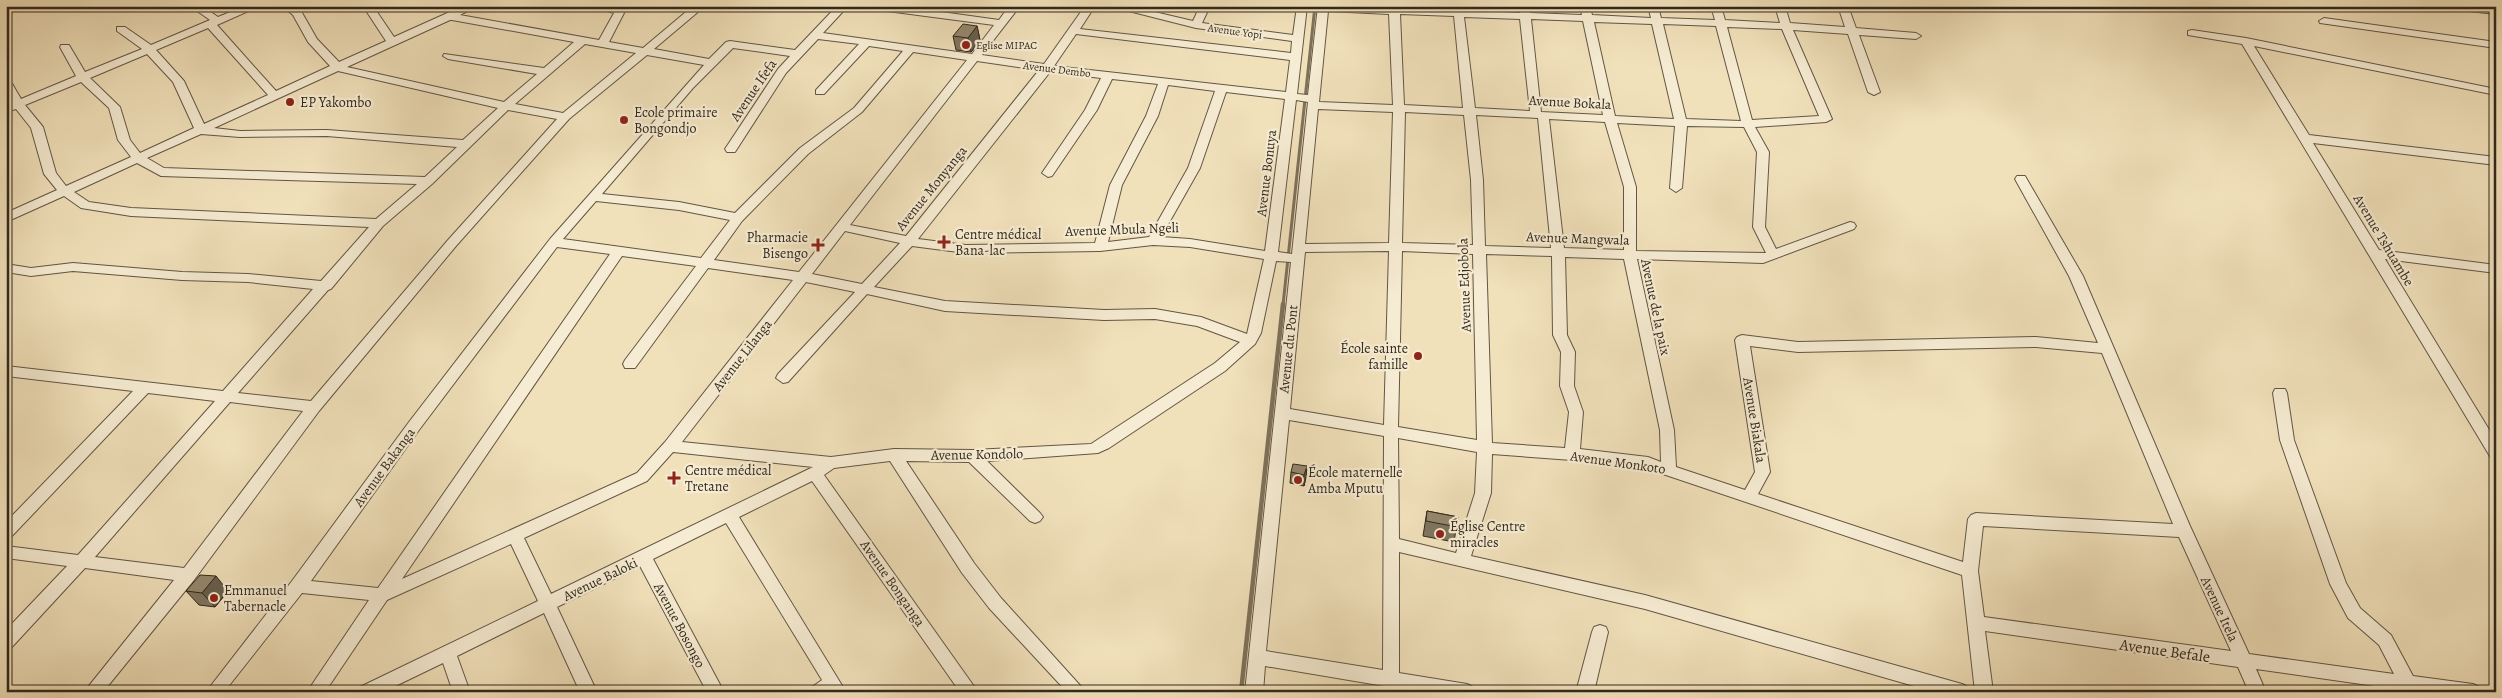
<svg xmlns="http://www.w3.org/2000/svg" width="2502" height="698" font-family="Alegreya,serif">
	<style>
		.lines { fill: none; stroke-linecap: round; stroke-linejoin: round }
		.stream-far1 { stroke: #7e715b; stroke-width: 3 }
		.stream { stroke: #7e715b; stroke-width: 4.5 }
		.minor-casing { stroke: #625644; stroke-width: 2 }
		.minor { fill: #f6ecd3; fill-rule: evenodd }
		.wall { fill: #80755f; stroke: #32281c }
		.shaded-wall { fill: #685f4e; stroke: #32281c }
		.building { fill: #95886f; stroke: #32281c }
		.poi-dot { fill: #8f2418; stroke: #f6ecd3; stroke-width: 2 }
		.labels { text-anchor: middle; stroke-width: 4.5; stroke-linejoin: round; paint-order: stroke }
		.far-street-label { font-size: 11px; fill: #32281c; stroke: #f6ecd3 }
		.far-poi-label { font-size: 11px; fill: #32281c; stroke: #f6ecd3; text-anchor: start }
		.street-label { font-size: 14px; fill: #32281c; stroke: #f6ecd3 }
		.poi-label { font-size: 14px; fill: #32281c; stroke: #f6ecd3; text-anchor: start }
		.near-street-label { font-size: 16px; fill: #32281c; stroke: #f6ecd3 }
	</style>
	<rect width="100%" height="100%" fill="#f1e1bb"/>
	<filter id="stains"><feTurbulence type="fractalNoise" baseFrequency=".004" numOctaves="4"/><feColorMatrix values="0 0 0 0 .2 0 0 0 0 .09 0 0 0 0 .02 0 0 0 .5 -.17"/></filter>
	<radialGradient id="worn" r=".72"><stop offset=".6" stop-color="#630" stop-opacity="0"/><stop offset="1" stop-color="#630" stop-opacity=".3"/></radialGradient>
	<g class="lines">
		<path class="stream-far1" d="M1283,305L1315,6"/>
		<path class="stream" d="M1241,692L1283,304"/>
		<g class="minor-casing">
			<path id="minor" d="M190,6H202L218,17L245,6H260L217,25L276,91L330,66L308,42L293,15L282,6H294L301,11L317,39L339,62L386,41L363,6H373L394,37L463,6H477L460,15L599,40L614,13L589,6H611L625,11L609,42L643,48L693,6H705L654,49L709,59L726,42L730,41L795,50L837,6H848L823,33L972,54L994,25L872,9L867,6H898L999,20L1009,6H1020L982,55L1044,64L1085,6H1095L1080,29L1291,53L1292,41L1196,28L1109,6H1129L1193,21L1200,6H1210L1202,23L1293,35L1297,6H1307L1297,94L1308,95L1318,6H1399L1453,10V6H1463L1464,10L1520,13L1519,6H1529L1530,13L1582,15L1580,6H1590L1592,15L1651,18L1648,6H1658L1661,18L1715,20L1711,6H1721L1725,20L1780,23L1775,6H1785L1790,23L1845,27L1838,6H1848L1856,28L1916,33L1921,36L1916,39L1859,35L1880,92L1874,95L1868,92L1848,34L1793,30L1832,119L1826,122L1755,127L1769,152L1765,227L1776,249L1850,222L1854,223L1856,226L1854,229L1763,263L1637,259L1674,430L1676,467L1745,490L1755,472L1735,340L1737,337L1742,335L1798,342L2036,337L2098,343L2069,276L2015,179L2017,176H2025L2083,276L2190,526L2249,654L2394,674L2379,645L2348,618L2330,584L2280,440L2273,393L2275,389H2285L2287,393L2294,440L2346,583L2360,608L2391,635L2413,676L2473,684L2479,687L2481,692H2417L2256,669L2266,692H2249L2238,667L1985,631L1993,692H1975L1962,575L1648,469L1572,460L1492,454L1491,493L1471,556L1645,595L1962,684L1968,687L1970,692H1935L1645,609L1399,552V673L1467,684L1473,687L1475,692H1420L1265,666L1263,692H1245L1291,262L1276,261L1261,333L1255,344L1225,371L1109,448L1098,453L987,461L1040,513L1043,517L1040,521L1035,523L1030,521L969,462L906,461L974,563L1001,598L1086,692H1067L989,608L962,573L890,461L834,468L824,475L978,692H960L812,481L739,517L846,692H810L812,687L822,680L726,523L653,559L724,692H707L640,566L557,607L597,692H580L544,613L457,656L470,692H453L443,663L383,692H358L360,687L538,601L511,544L387,600L325,692H307L369,600L302,593L224,692H206L292,581L409,422L550,239L704,65L647,55L569,119L456,246L319,411L194,580L103,692H84L174,580L85,568L12,647L6,649V630L67,566L6,558V546L78,555L215,401L148,393L12,536L6,538V522L133,391L6,376V366L223,391L313,289L248,282L182,280L73,271L31,276L6,272V264L31,268L73,263L182,272L248,274L321,281L369,227L131,216L81,208L64,196L6,222V213L57,190L44,174L31,128L16,109L6,112V105L12,103L6,93V79L10,80L21,99L76,76L60,47L61,45H69L85,72L142,49L117,31V27H125L151,45L210,20ZM1328,11L1389,14L1393,105L1319,102ZM1400,14L1454,16L1463,108L1404,105ZM1464,17L1520,19L1530,111L1475,108ZM1531,19L1583,21L1603,115L1541,112ZM450,20H452L574,42L544,68L444,54L443,56L448,59L537,74L504,102L347,67ZM1594,22L1652,24L1674,119L1615,116ZM1663,24L1716,26L1741,121L1686,119ZM1727,27L1782,29L1819,116L1752,120ZM208,28L268,95L204,124L184,81L156,50ZM1076,34L1290,60L1286,92L1054,66ZM818,39L859,44L816,90V94H824L869,46L903,51L854,108L800,148L735,213L679,202L602,194L693,88L733,48L790,56L778,69L725,149L727,152H735L786,73ZM585,44L636,53L563,113L515,104ZM913,52L967,60L799,272L714,260L742,221L808,154L862,112ZM147,54L173,82L194,128L140,153L130,140L120,107L90,78ZM977,61L1039,70L906,236L850,225ZM338,71L498,108L463,140L327,130L240,131L214,128ZM1050,72L1101,78L1085,110L1042,173L1048,177L1052,176L1097,110L1112,79L1158,84L1146,116L1110,185L1095,243L966,245L918,239ZM81,82L109,108L118,140L131,157L66,186L56,173L43,127L25,105ZM1168,85L1215,91L1188,168L1149,237L1108,242L1122,185L1158,116ZM1226,92L1285,99L1265,251L1190,239L1161,237L1200,168ZM1296,100L1308,102L1292,254L1278,252ZM1318,109L1393,112L1389,243L1305,244ZM508,110L557,119L448,240L311,401L238,393L328,290L331,289L383,226L432,184ZM1405,112L1464,115L1471,180L1473,245L1402,243ZM1476,115L1538,118L1551,248L1485,246L1483,180ZM1549,119L1605,122L1624,187V250L1564,248ZM1617,123L1675,126L1670,188L1676,192L1682,188L1687,126L1744,127L1757,152L1753,227L1766,253L1636,251V187ZM201,134L240,137L327,136L457,147L425,177L164,168L147,158ZM137,163L161,176L417,184L376,219L131,208L89,202L74,192ZM596,201L679,210L730,220L701,258L563,239ZM845,231L900,243L862,284L812,274ZM1153,245L1190,247L1264,259L1247,334L1201,317L1155,309L1104,310L945,301L874,287L912,246L966,253L1100,251ZM557,247L610,254L378,588L311,581L419,430ZM1389,251L1384,425L1290,409L1305,252ZM1402,251L1473,254L1477,440L1398,427ZM1486,254L1552,256L1553,335L1561,352L1560,386L1569,412L1565,448L1492,443ZM622,256L696,266L625,360L623,364L625,368H635L708,268L793,280L665,442L637,473L402,579ZM1565,257L1624,259L1660,430L1661,462L1648,457L1580,449L1583,412L1574,386L1575,352L1567,335ZM806,282L855,292L778,374L776,378L783,383L788,382L867,294L945,311L1104,320L1155,319L1197,326L1240,342L1215,363L1091,444L973,450L894,449L831,457L682,442ZM1750,346L1798,352L2036,347L2102,353L2173,524L1976,513L1971,515L1968,519L1963,562L1758,494L1770,472ZM230,402L303,411L184,568L95,557ZM1289,420L1384,436L1383,670L1266,651ZM1398,438L1477,452L1475,493L1456,553L1399,539ZM673,452L813,467L551,594L524,538L647,481ZM1983,526L2179,537L2231,651L1984,617L1978,571Z
				M2445,6L2496,8V14L2450,9Z
				M2324,18L2496,42V48L2320,23L2319,21Z
				M2192,30L2246,38L2496,89V95L2254,46L2309,135L2496,157V165L2313,143L2379,250L2496,265V273L2385,259L2496,441V460L2491,458L2242,44L2188,35V31Z
				M1600,625L1606,627L1608,632L1594,692H1576L1592,632L1594,627Z"/>
		</g>
		<use href="#minor" class="minor"/>
	</g>
	<path class="wall" d="M977,26L980,40L971,52L956,50L953,36Z
		M1307,466L1306,477L1304,486L1290,483L1291,472Z
		M1427,511L1458,517L1454,542L1423,536Z
		M186,591H228L215,607L199,605Z"/>
	<path class="shaded-wall" d="M977,26L980,40L971,52L968,38Z
		M1307,466L1306,477L1304,486V475Z
		M216,576L228,591L215,607L202,593Z"/>
	<path class="building" d="M963,24L977,26L968,38L953,36Z
		M1293,464L1307,466L1304,475L1291,472Z
		M1427,511L1458,517L1457,527L1426,521Z
		M200,575L216,576L202,593L186,591Z"/>
	<g class="poi-dot">
		<circle cx="966" cy="45" r="5"/>
		<circle cx="290" cy="102" r="5"/>
		<circle cx="624" cy="120" r="5"/>
		<path d="M941.5 234.5h5v5h5v5h-5v5h-5v-5h-5v-5h5z"/>
		<path d="M815.5 237.5h5v5h5v5h-5v5h-5v-5h-5v-5h5z"/>
		<circle cx="1418" cy="356" r="5"/>
		<path d="M671.5 470.5h5v5h5v5h-5v5h-5v-5h-5v-5h5z"/>
		<circle cx="1298" cy="480" r="5"/>
		<circle cx="1440" cy="534" r="5"/>
		<circle cx="214" cy="598" r="5"/>
	</g>
	<g class="labels">
		<g class="far-street-label">
			<text transform="translate(1235 31) rotate(8)" y="4">Avenue Yopi</text>
			<text transform="translate(1057 69) rotate(7)" y="4">Avenue Dembo</text>
		</g>
		<g class="far-poi-label">
			<text x="976" y="49">Eglise MIPAC</text>
		</g>
		<g class="street-label">
			<text transform="translate(753 90) rotate(-56)" y="5">Avenue Ifefa</text>
			<text transform="translate(1570 102) rotate(3)" y="5">Avenue Bokala</text>
			<text transform="translate(1266 173) rotate(-83)" y="5">Avenue Bonuya</text>
			<text transform="translate(931 188) rotate(-51)" y="5">Avenue Monyanga</text>
			<text transform="translate(1122 229) rotate(-2)" y="5">Avenue Mbula Ngeli</text>
			<text transform="translate(1578 238) rotate(2)" y="5">Avenue Mangwala</text>
			<text transform="translate(2384 240) rotate(59)" y="5">Avenue Tshuambe</text>
			<text transform="translate(1464 285) rotate(-92)" y="5">Avenue Edjobola</text>
			<text transform="translate(1656 307) rotate(78)" y="5">Avenue de la paix</text>
			<text transform="translate(1288 349) rotate(-84)" y="5">Avenue du Pont</text>
			<text transform="translate(742 355) rotate(-52)" y="5">Avenue Lilanga</text>
			<text transform="translate(1755 420) rotate(81)" y="5">Avenue Biakala</text>
			<text transform="translate(977 454) rotate(-1)" y="5">Avenue Kondolo</text>
			<text transform="translate(1618 462) rotate(8)" y="5">Avenue Monkoto</text>
			<text transform="translate(384 467) rotate(-54)" y="5">Avenue Bakanga</text>
			<text transform="translate(600 579) rotate(-26)" y="5">Avenue Baloki</text>
			<text transform="translate(893 583) rotate(55)" y="5">Avenue Bonganga</text>
			<text transform="translate(2220 609) rotate(65)" y="5">Avenue Itela</text>
			<text transform="translate(680 625) rotate(62)" y="5">Avenue Bosongo</text>
		</g>
		<g class="poi-label">
			<text x="300" y="107">EP Yakombo</text>
			<text x="634" y="117">Ecole primaire<tspan x="634" dy="16">Bongondjo</tspan></text>
			<text x="955" y="239">Centre médical<tspan x="955" dy="16">Bana-lac</tspan></text>
			<text x="808" y="242" text-anchor="end">Pharmacie<tspan x="808" dy="16">Bisengo</tspan></text>
			<text x="1408" y="353" text-anchor="end">École sainte<tspan x="1408" dy="16">famille</tspan></text>
			<text x="685" y="475">Centre médical<tspan x="685" dy="16">Tretane</tspan></text>
			<text x="1308" y="477">École maternelle<tspan x="1308" dy="16">Amba Mputu</tspan></text>
			<text x="1450" y="531">Église Centre<tspan x="1450" dy="16">miracles</tspan></text>
			<text x="224" y="595">Emmanuel<tspan x="224" dy="16">Tabernacle</tspan></text>
		</g>
		<g class="near-street-label">
			<text transform="translate(2165 650) rotate(8)" y="6">Avenue Befale</text>
		</g>
	</g>
	<rect width="2502" height="698" fill="none" stroke="#f1e1bb" stroke-width="25"/>
	<rect x="8" y="8" width="2487" height="683" fill="none" stroke="#32281c" stroke-width="2.5"/>
	<rect x="12" y="12" width="2477" height="673" fill="none" stroke="#32281c"/>
	<rect width="100%" height="100%" filter="url(#stains)"/>
	<rect width="100%" height="100%" fill="url(#worn)"/>
</svg>
